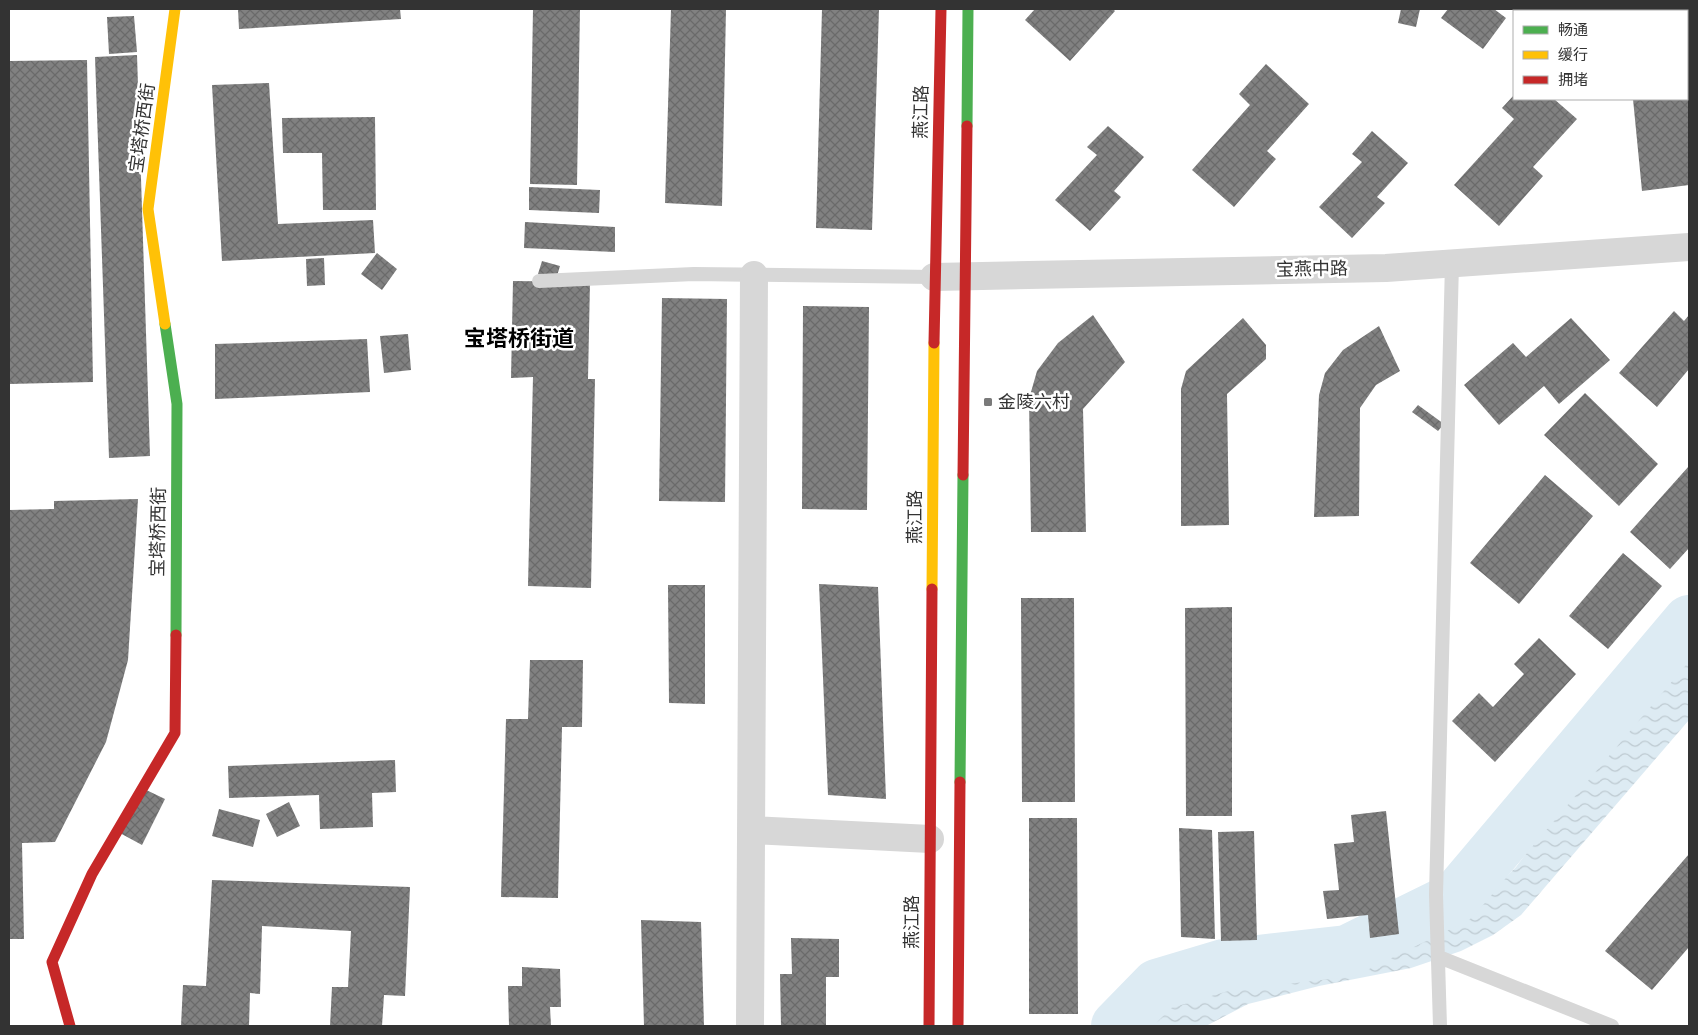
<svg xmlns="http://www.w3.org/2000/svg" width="1698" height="1035" font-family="'Roboto Condensed','Noto Sans SC',sans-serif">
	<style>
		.water { fill: url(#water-waves) }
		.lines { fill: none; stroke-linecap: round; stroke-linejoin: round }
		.river { stroke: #ddebf3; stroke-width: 52 }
		.building { fill: url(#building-cross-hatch) }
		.lane { stroke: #d7d7d7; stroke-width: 14 }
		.street { stroke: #d7d7d7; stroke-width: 28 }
		.fast { stroke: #4caf50; stroke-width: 11 }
		.slow { stroke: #ffc107; stroke-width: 11 }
		.jam { stroke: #c62828; stroke-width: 11 }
		.poi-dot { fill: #7a7a7a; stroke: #fff; stroke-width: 2 }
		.labels { text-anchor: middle; stroke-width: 5; stroke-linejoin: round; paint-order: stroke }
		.street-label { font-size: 18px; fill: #333; stroke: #fff }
		.poi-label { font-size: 18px; fill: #333; stroke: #fff; text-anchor: start }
		.district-label { font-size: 22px; font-weight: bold; fill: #000; stroke: #fff }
	</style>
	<defs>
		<pattern id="water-waves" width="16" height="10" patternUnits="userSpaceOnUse" patternTransform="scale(1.25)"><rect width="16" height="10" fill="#ddebf3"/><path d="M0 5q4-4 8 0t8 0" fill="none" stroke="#becad1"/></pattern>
		<pattern id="building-cross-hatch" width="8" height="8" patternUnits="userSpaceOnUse" patternTransform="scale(1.25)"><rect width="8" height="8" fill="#818181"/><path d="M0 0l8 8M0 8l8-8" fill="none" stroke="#6a6a6a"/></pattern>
	</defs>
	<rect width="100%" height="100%" fill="#fff"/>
	<path class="water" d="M1689,641V720L1521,915L1493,935L1461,951L1411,968L1319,986L1248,1004L1206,1026H1133L1197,986L1235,969L1306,949L1431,925L1454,915L1488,895L1516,867L1654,682Z"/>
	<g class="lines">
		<path class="river" d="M1117,1026L1157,985L1224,965L1347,951L1455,898L1689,621"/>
	</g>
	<path class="building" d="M238,9H400L401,19L239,29Z
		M533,9H580L577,185L530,184Z
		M671,9H726L722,206L665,203Z
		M822,9H879L872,230L816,228Z
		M1035,9H1113L1115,11L1070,61L1025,20Z
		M1401,9H1420L1416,27L1398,23Z
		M1448,9H1494L1506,18L1483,49L1441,18Z
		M134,16L137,52L109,54L107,17Z
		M1687,52H1689V185L1642,191L1633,99H1687Z
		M137,55L150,456L109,458L95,57Z
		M87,60L93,382L9,384V61Z
		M1266,64L1309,104L1267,151L1276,159L1234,207L1192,170L1250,105L1239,94Z
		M269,83L278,224L373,220L375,253L222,261L212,85Z
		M1514,95V99H1554L1577,119L1533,167L1543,176L1499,226L1454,185L1514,119L1502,108Z
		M375,117L376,210H323L322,153H283L282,118Z
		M1108,126L1144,157L1114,191L1121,197L1090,231L1055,200L1097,155L1087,147Z
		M1372,131L1408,163L1377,197L1385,203L1352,238L1319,207L1362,162L1352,154Z
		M529,187L600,190L599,213L529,210Z
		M525,222L615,227V252L524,248Z
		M377,253L397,269L382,290L361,274Z
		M324,258L325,285L307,286L306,259Z
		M542,261L560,266L556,279L538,274Z
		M513,281L590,282L588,379H595L591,588L528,586L533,377L511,378Z
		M662,298L727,299L725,502L659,501Z
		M803,306L869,307L867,510L802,509Z
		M1674,311L1684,321L1689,315V369L1657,407L1619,373Z
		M1093,315L1125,362L1083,409L1086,532H1031L1029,399L1037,371L1058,343Z
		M1243,318L1266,345V359L1227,394L1229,525L1181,526V389L1186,371Z
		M1571,318L1610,360L1559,404L1544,386L1499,425L1464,385L1513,343L1526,357Z
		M1379,326L1400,371L1376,385L1360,408L1359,516L1314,517L1319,395L1325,373L1343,350Z
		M408,334L411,370L384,373L380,336Z
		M367,339L370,392L215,399V344Z
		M1585,393L1658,464L1619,506L1544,435Z
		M1418,405L1444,424L1438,431L1412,412Z
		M1689,466V548L1670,569L1630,532Z
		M1545,475L1593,516L1519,604L1470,563Z
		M138,499L128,660L106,742L55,842L22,843L24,939H9V510L54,509V501Z
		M1623,553L1662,586L1608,649L1569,616Z
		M819,584L878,587L886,799L828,795Z
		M668,585H705V704L669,703Z
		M1021,598H1074L1075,802H1022Z
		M1232,607V816H1186L1185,608Z
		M1539,638L1576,674L1495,762L1452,721L1479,693L1493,707L1524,674L1514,664Z
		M530,660H583L582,727H562L558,898L501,897L506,719H528Z
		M395,760L396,792L372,793L373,827L320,829L319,795L229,798L228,766Z
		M140,787L165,799L142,845L118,832Z
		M289,802L300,826L277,837L266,814Z
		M219,809L260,820L253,847L212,836Z
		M1386,811L1399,934L1370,938L1368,915L1327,919L1323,891L1339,890L1334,844L1354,842L1351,815Z
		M1029,818H1077L1078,1014H1029Z
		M1179,828L1212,830L1215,939L1181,937Z
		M1254,831L1257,940L1221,941L1218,832Z
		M1689,854V947L1652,990L1605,951Z
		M212,880L410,887L405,996L384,995L382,1026H330L332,987H348L351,931L262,926L260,994L250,993L249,1026H181L183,985L206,986Z
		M641,920L701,922L704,1026H644Z
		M791,938L839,939V977H826V1026H781L780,974H792Z
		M522,967L560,969L561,1007H550L551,1026H509L508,986H522Z"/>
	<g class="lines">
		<path class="lane" d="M539,281L694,274L934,277
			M1439,957L1612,1026
			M1440,1026L1436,895L1452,263"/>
		<path class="street" d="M934,277L1386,268L1689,247
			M752,830L930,839
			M750,1026L754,275"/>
		<path class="fast" d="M967,126L968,9
			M165,324L177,404L176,635
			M960,782L963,475"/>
		<path class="slow" d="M165,324L148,209L175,9
			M932,589L934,343"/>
		<path class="jam" d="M934,343L941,9
			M963,475L967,126
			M70,1026L52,962L92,874L175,733L176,635
			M929,1026L932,589
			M958,1026L960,782"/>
	</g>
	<rect class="poi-dot" x="983" y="397" width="10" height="10" rx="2.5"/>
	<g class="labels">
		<g class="street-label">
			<text transform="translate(921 112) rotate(-89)" y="6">燕江路</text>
			<text transform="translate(142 128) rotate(-82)" y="6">宝塔桥西街</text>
			<text transform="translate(1312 269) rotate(-1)" y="6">宝燕中路</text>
			<text transform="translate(915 517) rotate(-90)" y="6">燕江路</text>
			<text transform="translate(158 532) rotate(-89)" y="6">宝塔桥西街</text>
			<text transform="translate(912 922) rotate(-90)" y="6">燕江路</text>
		</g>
		<g class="poi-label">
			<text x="998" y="408">金陵六村</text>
		</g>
		<g class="district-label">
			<text x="519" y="346">宝塔桥街道</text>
		</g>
	</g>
	<rect width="1698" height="1035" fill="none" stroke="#333333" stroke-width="20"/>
	<rect x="1513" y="10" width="175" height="90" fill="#ffffff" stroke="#adadad"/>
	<rect x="1523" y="26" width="25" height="8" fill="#4caf50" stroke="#adadad"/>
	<text x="1558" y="35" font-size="15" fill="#333333">畅通</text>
	<rect x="1523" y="51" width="25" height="8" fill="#ffc107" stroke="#adadad"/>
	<text x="1558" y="60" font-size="15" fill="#333333">缓行</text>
	<rect x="1523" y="76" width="25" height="8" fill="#c62828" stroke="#adadad"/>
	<text x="1558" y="85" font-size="15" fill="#333333">拥堵</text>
</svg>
